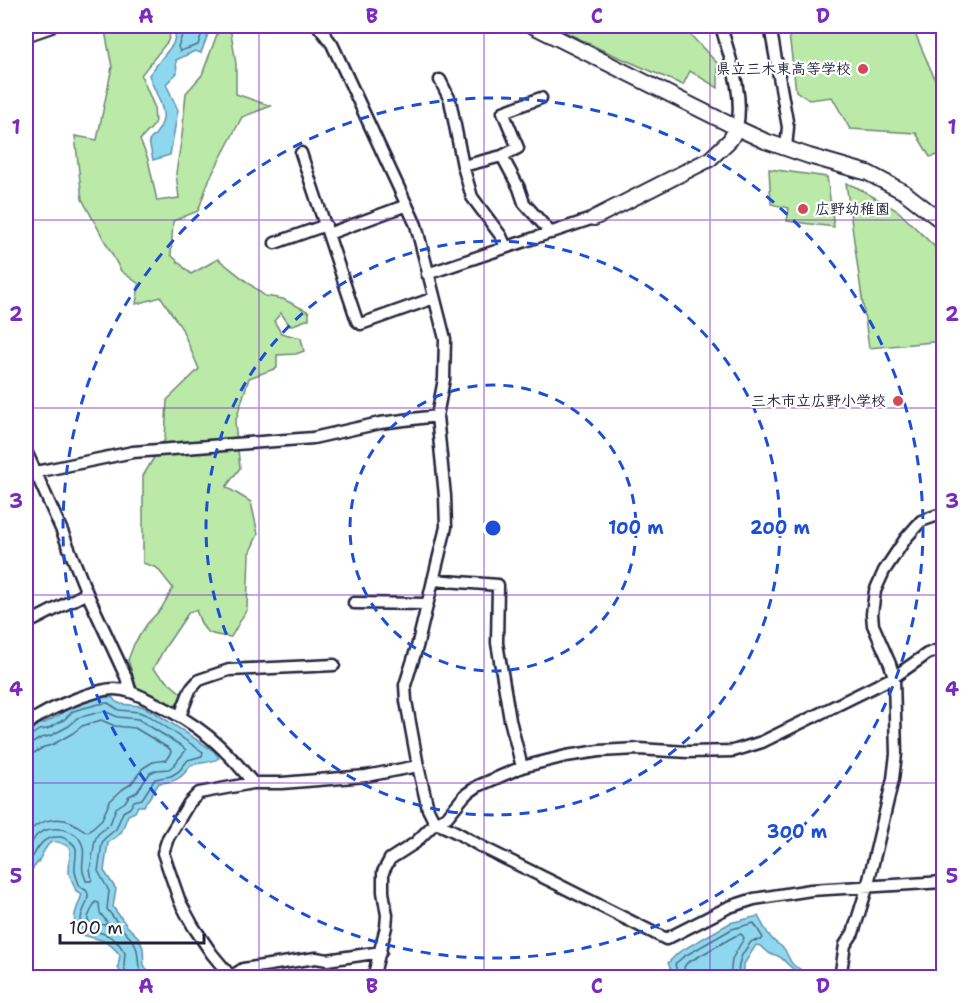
<svg xmlns="http://www.w3.org/2000/svg" width="969" height="1003" font-family="'Shantell Sans','Klee One',sans-serif">
	<style>
		.green { fill: #bbe9a8; stroke: #6e8672; stroke-width: 1.5 }
		.water { fill: #8ed8ef; stroke: #638fa7; stroke-width: 1.5 }
		.lines { fill: none; stroke-linecap: round; stroke-linejoin: round }
		.shore { stroke: #4d6b83; stroke-width: 1.5 }
		.minor-casing { stroke: #22223b; stroke-width: 15 }
		.tertiary-casing { stroke: #22223b; stroke-width: 18 }
		.minor { stroke: #fff; stroke-width: 10 }
		.tertiary { stroke: #fff; stroke-width: 14 }
		.grid { fill: none; stroke: #7b2cbf; stroke-width: 1.5; stroke-opacity: 0.55 }
		.ring { fill: none; stroke: #1d4ed8; stroke-width: 3; stroke-dasharray: 10 8 }
		.poi-dot { fill: #d1495b; stroke: #fff; stroke-width: 2 }
		.labels { text-anchor: middle; stroke-width: 4.5; stroke-linejoin: round; paint-order: stroke }
		.poi-label { font-size: 15px; font-weight: bold; fill: #22223b; stroke: #fff; text-anchor: end }
		.centre { fill: #1d4ed8; stroke: #fff; stroke-width: 3 }
		.ring-label { font-size: 18px; text-anchor: middle; font-weight: bold; fill: #1d4ed8; stroke: #fff; stroke-width: 4.5; stroke-linejoin: round; paint-order: stroke }
		.neatline { fill: none; stroke: #7b2cbf; stroke-width: 2 }
		.grid-label { font-size: 20px; text-anchor: middle; font-weight: bold; fill: #7b2cbf }
	</style>
	<rect width="100%" height="100%" fill="#fff"/>
	<filter id="ink" filterUnits="userSpaceOnUse"><feTurbulence type="fractalNoise" baseFrequency=".0167" numOctaves="2"/><feDisplacementMap in="SourceGraphic" scale="12" xChannelSelector="R" yChannelSelector="G"/><feConvolveMatrix kernelMatrix="1 2 1 2 8 2 1 2 1" color-interpolation-filters="sRGB"/></filter>
	<g filter="url(#ink)">
		<path class="green" d="M104,26H172L168,41L141,75L154,106L155,124L140,140L148,159L157,201L179,198L176,173L182,136L186,93L202,75L220,26H230L236,64V94L271,106L242,117L209,180L198,211L173,221L171,255L191,274L218,259L265,296L283,299L309,312V319L290,326L281,313L274,321L281,333L301,338L304,351L296,354L277,355V368L249,378L235,423L240,468L226,487L251,502L258,534L249,554L247,609L231,637C206,635 204,633 196,610L189,612L166,646L153,669L182,694L174,709L138,692L128,660L134,644L147,624L161,609L173,588L157,568L143,563V476L165,439L167,400L199,369L182,329L161,297L136,304L139,284L121,271L82,199L75,136L97,140L112,67Z
			M553,26H682L718,64V88L690,71L683,85L600,49Z
			M788,26H912L943,98V154L930,157L916,133L850,129L832,97L809,100L796,91Z
			M769,169L827,177L834,227L787,221L789,208L771,204Z
			M846,183L858,188L898,211L935,247L943,281V341L869,348Z"/>
		<path class="water" d="M187,26H211L201,53L195,51L176,60L177,73L166,84L178,110L170,155L153,160L149,141C176,116 158,103 149,75L173,44L177,29Z
			M112,697L116,702L121,704L141,706L154,712L214,751L219,758C210,764 201,762 191,765C181,779 176,782 159,783L144,806H138L135,812L128,815L121,833L108,843L104,871L116,889L113,907L127,926L139,938L143,948L144,965L151,977H122L118,967L120,955C104,935 97,941 77,933C71,914 77,911 82,894L76,891L69,873L70,848C48,833 47,847 38,862C34,868 29,872 26,878V748L27,746L26,744V732L37,724H43L61,714L70,706L99,698Z
			M758,916C763,925 767,934 774,941C778,944 783,947 785,950C790,959 790,965 800,969L801,973C787,970 785,954 770,954L761,946L756,945L744,964V977H674L668,963L679,952L730,923Z"/>
		<g class="lines">
			<path class="shore" d="M185,26L178,47L180,51L198,45L204,26
				M26,737L30,736L39,730L47,729L65,719L73,711L99,704L108,703L119,710L139,712L151,717L203,752L202,756L188,760L179,771L171,776L155,779L142,799L134,801L130,808L123,812L116,829L104,839L102,843L98,871L109,891L107,909L123,930L134,942L137,950L139,967L144,978
				M26,744H31L41,738L50,736L69,726L77,718L104,711L118,717L138,719L180,745L186,750L174,765L169,769L157,770L150,773L137,792L129,796L125,802L116,808L110,824L98,834L95,840L90,870L92,879L91,881H86C86,879 83,873 83,872C81,863 86,852 82,844C76,827 50,825 37,835C32,840 29,849 26,856
				M26,753H34L44,747L52,745L73,733L82,726L101,720L115,726L135,728L170,749L171,752L166,760L153,762L143,768L131,784L123,789L110,801L102,819L88,832C82,830 77,825 71,822C55,815 34,822 26,836
				M26,867C36,855 38,837 57,837C62,837 62,836 66,839C70,841 75,844 76,849C77,856 74,865 75,872C76,875 78,883 80,886C84,890 88,889 88,896C87,909 78,912 82,928C88,931 95,931 102,933C112,936 120,944 125,953L124,966L127,978
				M95,902L99,903L100,913L107,922L105,925L90,923L88,921V917Z
				M679,978L675,964L683,957L732,929L754,923L763,938L761,940L752,941C741,954 738,961 738,978
				M686,978L684,967L687,963L735,936L741,934L743,936L744,938L732,959L730,978"/>
			<g class="minor-casing">
				<path id="minor" d="M318,26L332,44L416,225L445,339L444,379L437,416L445,496L446,527L417,647L405,685L406,701L418,766L428,809L435,823C454,829 467,839 484,848C545,878 605,908 666,939L729,907L754,899L811,890L944,882
					M721,26C730,59 744,93 737,128
					M770,26L788,127L786,148
					M440,80L450,100L463,166L472,197L501,236L506,247
					M301,153L357,321L361,324L434,298
					M502,156L519,188L524,203L551,233
					M463,166L502,156L518,148L503,112L541,98
					M328,234L407,205
					M275,243L326,225
					M427,274L594,218
					M26,451L62,531L87,593L126,677L130,690
					M36,472L133,452L313,438L380,423L437,416
					M433,580L498,585L497,643L510,720L522,767
					M354,603L427,604
					M26,624L87,593
					M180,716L190,690L199,680L229,670L334,665
					M26,726C30,722 35,718 41,715C56,706 97,689 114,689C129,689 140,696 153,702C198,724 222,744 253,783
					M231,977L243,969L316,958L327,960L381,952
					M232,978L212,954L193,926L180,902L163,853L168,838L189,803L199,793L253,783H282L366,776L418,766
					M373,978L386,927L387,915L383,892V872L390,859L415,843L435,823L447,817L465,795L478,786L522,767L566,756L599,751L638,749L688,752L733,751L762,742L894,677L927,654L944,648
					M840,978L845,945L853,933L867,888L893,779L896,754L894,677L890,664L873,625L872,614L875,591L884,571L906,538L921,521L944,513"/>
			</g>
			<g class="tertiary-casing">
				<path id="tertiary" d="M533,26L737,128L765,141L809,156L868,173L904,192L944,223
					M26,34L49,26
					M594,218L710,159L730,140L737,128"/>
			</g>
			<use href="#minor" class="minor"/>
			<use href="#tertiary" class="tertiary"/>
		</g>
	</g>
	<path class="grid" d="M259,26V978M484,26V978M710,26V978M26,220H944M26,408H944M26,595H944M26,783H944"/>
	<g class="ring">
		<circle cx="493" cy="528" r="143"/>
		<circle cx="493" cy="528" r="287"/>
		<circle cx="493" cy="528" r="430"/>
	</g>
	<g class="poi-dot">
		<circle cx="863" cy="69" r="6"/>
		<circle cx="803" cy="209" r="6"/>
		<circle cx="898" cy="401" r="6"/>
	</g>
	<g class="labels">
		<g class="poi-label">
			<text x="851" y="74">県立三木東高等学校</text>
			<text x="815" y="214" text-anchor="start">広野幼稚園</text>
			<text x="886" y="406">三木市立広野小学校</text>
		</g>
	</g>
	<circle cx="493" cy="528" r="9" class="centre"/>
	<g class="ring-label">
		<text x="636" y="534">100 m</text>
		<text x="780" y="534">200 m</text>
		<text x="797" y="838">300 m</text>
	</g>
	<rect width="969" height="1003" fill="none" stroke="#fff" stroke-width="66"/>
	<path d="M60 934v9h144v-9" fill="none" stroke="#22223b" stroke-width="3"/>
	<text x="69" y="934" font-size="18" fill="#22223b" stroke="#ffffff" stroke-width="4.5" paint-order="stroke">100 m</text>
	<rect x="33" y="33" width="903" height="937" class="neatline"/>
	<g class="grid-label">
		<text x="146" y="23">A</text>
		<text x="372" y="23">B</text>
		<text x="597" y="23">C</text>
		<text x="823" y="23">D</text>
		<text x="16" y="134">1</text>
		<text x="952" y="134">1</text>
		<text x="16" y="321">2</text>
		<text x="952" y="321">2</text>
		<text x="16" y="508">3</text>
		<text x="952" y="508">3</text>
		<text x="16" y="696">4</text>
		<text x="952" y="696">4</text>
		<text x="16" y="883">5</text>
		<text x="952" y="883">5</text>
		<text x="146" y="993">A</text>
		<text x="372" y="993">B</text>
		<text x="597" y="993">C</text>
		<text x="823" y="993">D</text>
	</g>
</svg>
